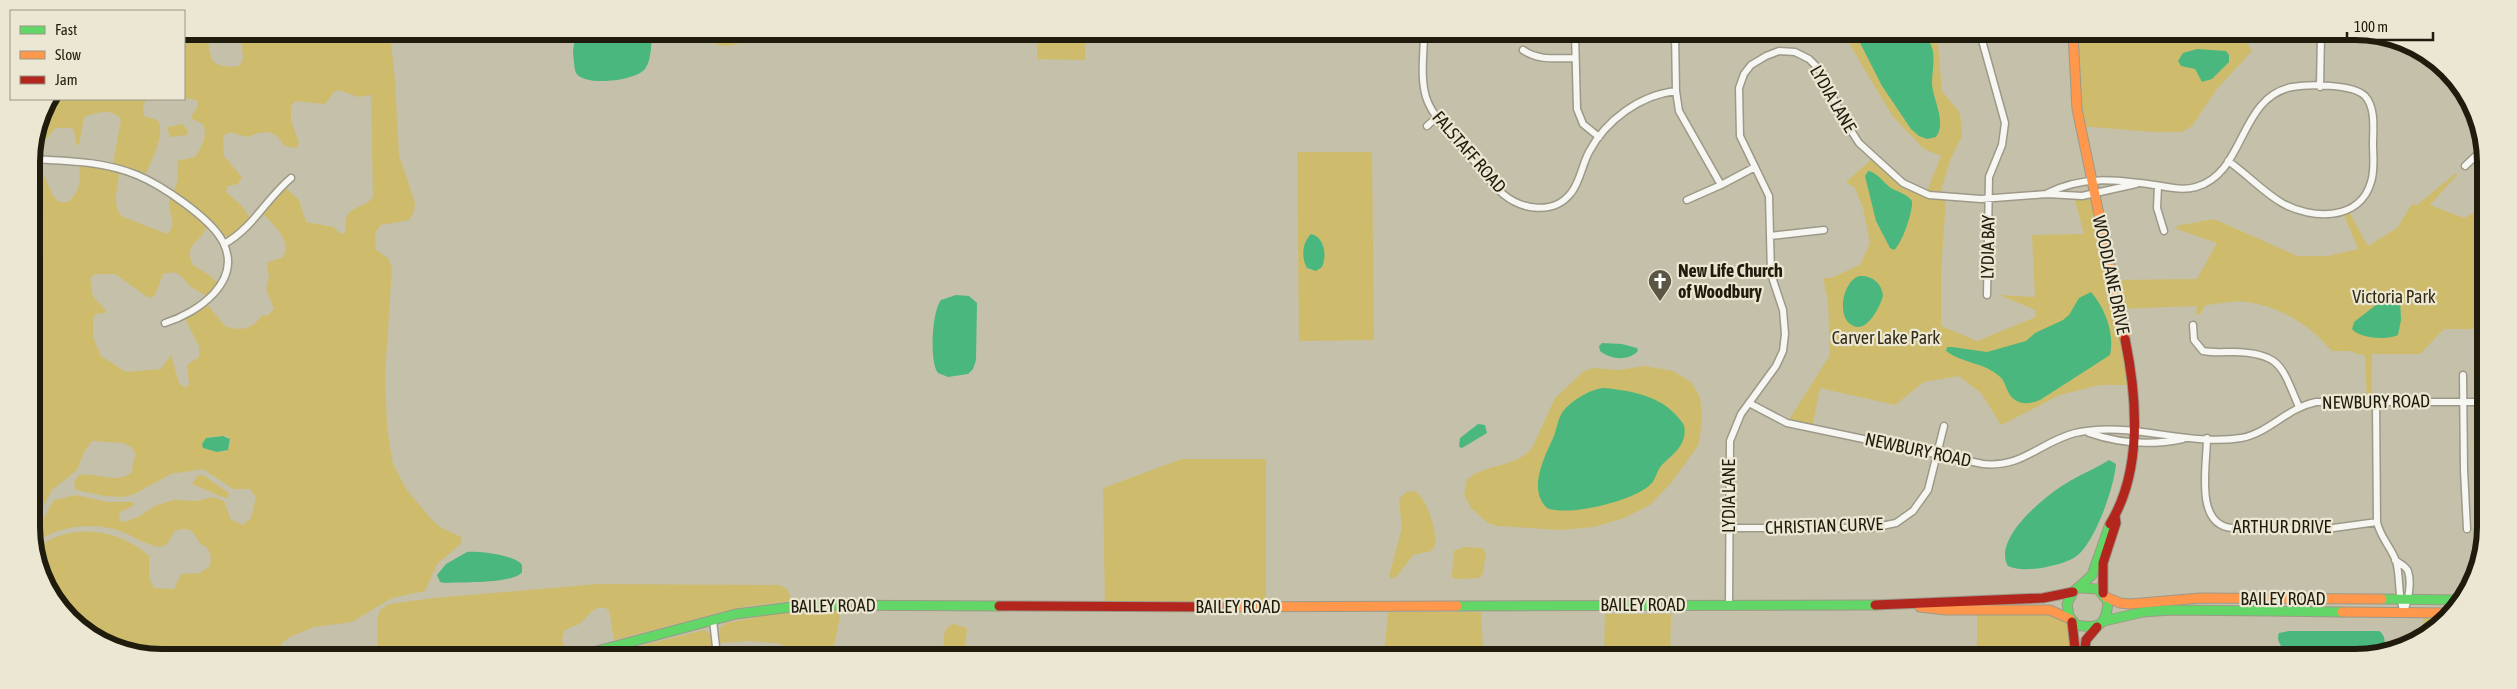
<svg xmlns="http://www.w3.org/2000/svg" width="2517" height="689" font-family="'Asap Condensed',sans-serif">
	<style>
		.green { fill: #cebc6c; fill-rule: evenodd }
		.water { fill: #4ab87e }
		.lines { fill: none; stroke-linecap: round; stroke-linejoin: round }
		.street-casing { stroke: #9d9988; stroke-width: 9 }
		.fast-casing { stroke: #9d9988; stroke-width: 11 }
		.slow-casing { stroke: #9d9988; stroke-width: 11 }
		.jam-casing { stroke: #9d9988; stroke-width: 11 }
		.street { stroke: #f6f6f2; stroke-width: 6 }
		.fast { stroke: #63d668; stroke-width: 9 }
		.slow { stroke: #ff974d; stroke-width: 9 }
		.jam { stroke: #b3261e; stroke-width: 9 }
		.labels { text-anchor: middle; stroke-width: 4.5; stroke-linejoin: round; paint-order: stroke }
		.street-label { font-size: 18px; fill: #201c0d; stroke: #ece7d3 }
		.poi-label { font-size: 18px; font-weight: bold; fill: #201c0d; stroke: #ece7d3; text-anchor: start }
		.park-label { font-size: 18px; fill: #322c15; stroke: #ece7d3 }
		.rim { fill: none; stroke: #201c0d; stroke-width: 6 }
	</style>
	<rect width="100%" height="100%" fill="#c5c0aa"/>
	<path class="green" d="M184,31H215L208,41C209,47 210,56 213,61C218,67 234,68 240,65L243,58L241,31L390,32L395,80L399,155L415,203L414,212L409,220L381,225L375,233L376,250L388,258L392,268L385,375L387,428L393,464L406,489L432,520L440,527L461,537L462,543L437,564L425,591L392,598L352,622L314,627L290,637L283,642L276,655H136L69,619L34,553C36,547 42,544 48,541C80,523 123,532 149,556V577L154,588L174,589L181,574L200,573L210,566C211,560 212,552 206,547C202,543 203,548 200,543C192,531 191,526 175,531L167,544L160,547C146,545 133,536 120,531C92,521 58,526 34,543V523L43,519L54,500L76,495L107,502H133V506L120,512L119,520L123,522L138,517L155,506L174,500L197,501L213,497L224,501L231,520L243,525L251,518L256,497L250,489H233L203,469L171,474L134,494L123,497L105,496L76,490L74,482L79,475C95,472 118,485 132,472L133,461L136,455L132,448L124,443L92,441L84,452L77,470L52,490L43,507L34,514L32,165L39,163L53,196L59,202H68C80,193 81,178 79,165L119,172C119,187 110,206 123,217L167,234C180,223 165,210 170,197L207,227C199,244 183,244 193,265L209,275L218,283L207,296C202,293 197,291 193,288C181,280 183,268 163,274L155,295L149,298L115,274H95L90,278L93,297L106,310L105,313L96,314L93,317V337L101,356L126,372L161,369L171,355L179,383L185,388L189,384L187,365L199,357V346L185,319L207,304L225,326C241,332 253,329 262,315L267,316L274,309L266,289L269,276L267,264L270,261L282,258C294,242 273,224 263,214L281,191L287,189L299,200L306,222L333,227L341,234L345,232C346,227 345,220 347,216C353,205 368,207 373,196L371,95L358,97L339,90L334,92L325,104L295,101L291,106V120L299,143L296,148L285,146L278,137L269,132L258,133L247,137L230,132L223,136L224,156L242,177L238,184L227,186L226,192L242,206L251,219L232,236H224L174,191L178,179L177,161L195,157C202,147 208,136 203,124L192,119V115L197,108V100L184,98ZM227,436L231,442L226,451L217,452L203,448L202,444L208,437Z
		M713,32H760C748,40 728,51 714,43Z
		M1037,32H1085V60L1037,59Z
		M1846,33H1937L1942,91L1960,113L1962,136L1951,158L1939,197L1946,198L1941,273V326L1977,341L2036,317L2035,310L1999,295L2035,297L2032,235L2084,234L2074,196L2094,194L2112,280L2197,279L2217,243L2177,229L2176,226L2214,219L2297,256H2328L2358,249L2343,212L2348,210L2368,246L2397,228L2412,204L2417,205L2456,173L2457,175L2430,205L2464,218L2483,208V329H2444L2420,354H2372L2371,402L2367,401L2365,356L2349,351H2332C2310,326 2282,307 2247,302C2234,300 2218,304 2205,305L2200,315L2196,314L2197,306L2118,309L2134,385H2100L2060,395L2001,425L1981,393L1959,376L1924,382L1895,405L1820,388L1812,428L1787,423L1830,355L1828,301L1823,278H1831L1860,265L1870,243L1863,208L1855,188L1846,182L1874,157L1898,179L1926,194L1941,156L1924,149L1893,117L1849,43Z
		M2073,41L2246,42L2252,51L2217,89L2192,126L2182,132H2152L2080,126Z
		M50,99H146L143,107L144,116L157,120C167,131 151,163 145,175L113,164L121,120C114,107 95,113 84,117L79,145L76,144L74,130L71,128H55L48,138L42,137C35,123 42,111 50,99Z
		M183,124L188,131L187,135L170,137L167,127Z
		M1297,152H1372L1374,340L1299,341ZM1311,234C1326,237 1328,260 1318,270H1309C1301,259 1302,243 1311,234Z
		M1644,366L1673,371L1691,382L1700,397L1702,415L1700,438L1698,446L1671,483L1650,505L1624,518L1594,527L1560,530L1497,526L1488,523L1471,508L1464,494L1467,480C1484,463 1514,469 1532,448L1555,398L1583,372L1592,368L1620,370Z
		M1182,459H1266V607H1105L1103,488Z
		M203,475L229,493L228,497L225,498L192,484L197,476Z
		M1414,491C1428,498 1435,529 1436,543L1431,551L1413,555L1398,575L1391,579L1389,576L1402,528L1399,499L1406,492Z
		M1464,547L1482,548L1486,553L1483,573L1479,578L1455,579L1452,576L1454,551Z
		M598,584L779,585L787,589L792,601L742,607L614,640L609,610C593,601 589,618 579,624C574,627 569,627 564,631L562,639L565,653L557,656L384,655L378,646L377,621L380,610L389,604L434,598Z
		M2045,609L2071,620L2076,657H1977V611Z
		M841,610L835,642L827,656H799L786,646L776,643L749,641L719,643L720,628L726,623L783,612Z
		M1388,612H1481L1483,650L1475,657L1384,656Z
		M1605,614H1671L1670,657H1604Z
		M2423,617H2448L2441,626L2423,637Z
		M954,624L967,628L964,656H945C944,645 940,627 954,624Z
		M704,630L713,636L714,656H639L636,647Z"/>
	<path class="water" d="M579,32H652C651,44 652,59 645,69C635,81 585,87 576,73C574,68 574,59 573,54C573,46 575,38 579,32Z
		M1855,33H1920C1924,36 1929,40 1931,45C1936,57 1932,71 1932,84C1933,100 1947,122 1936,137L1927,139L1919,136L1911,129L1882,86Z
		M2197,49L2226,51L2229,55V62L2212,79L2202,82L2195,69L2181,66L2178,61L2183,53Z
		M1868,171C1877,172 1884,183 1891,188C1898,192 1907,194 1912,201C1913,212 1902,244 1894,250L1890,248L1876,221L1865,176Z
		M1311,234C1325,237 1327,256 1322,267L1316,271L1307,268C1301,257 1302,243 1311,234Z
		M1859,276C1872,275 1882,283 1883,296C1880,307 1865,338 1849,323C1837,312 1844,281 1859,276Z
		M2091,292C2105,308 2115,334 2110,355L2040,400C2032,403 2024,405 2017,401C2005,395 2008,383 1999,376C1985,363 1962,363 1946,351L1947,347H1952L1987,352L2026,341L2035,333L2063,320L2069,315L2079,298Z
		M2395,293L2400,297L2401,320L2398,335C2388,340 2360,339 2352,329L2354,322L2390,294Z
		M956,295L969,296L977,303L976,360L973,369L968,374L948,377L938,373C929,362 932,311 941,300Z
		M1602,343L1622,344L1637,348L1638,351C1628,361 1611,360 1600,351L1599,346Z
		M1604,388C1635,391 1666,397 1684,425C1688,445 1673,454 1661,466C1657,471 1656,478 1652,483C1636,501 1568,517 1547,508C1527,489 1545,456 1554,436C1557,428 1558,417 1564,410C1573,400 1590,389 1604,388Z
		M1478,424L1485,425L1487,433L1462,448L1459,447L1460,438Z
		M223,436L230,439L228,450L217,452L203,448L202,444L206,438Z
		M2109,460L2116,464C2114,488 2096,539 2078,555C2068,563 2054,565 2042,568C2031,569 2019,571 2008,566C1992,539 2045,496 2065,484C2079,475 2095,469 2109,460Z
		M467,552C479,551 516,555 522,565V572C514,584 461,582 445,583L440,582L437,575L446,564Z
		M2289,631H2379C2386,635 2385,645 2385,652L2363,657H2292C2285,651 2275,643 2279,633Z"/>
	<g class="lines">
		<g class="street-casing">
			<path id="street" d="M1424,33C1424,53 1420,77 1426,97C1432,118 1461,146 1476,163C1484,174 1493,185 1503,194C1522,210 1554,215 1571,193C1580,182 1582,165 1589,152C1606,120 1640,95 1676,91
				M1575,33L1577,109L1583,124L1599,137
				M1675,33L1676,91L1679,111L1721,185
				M1980,33L2005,123L2002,145L1989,177L1987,295
				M1523,50C1538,61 1557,58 1575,58
				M2320,87L2321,34
				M1427,126L1437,117
				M32,159C67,161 103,161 137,175C161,185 211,218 223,242C243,282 197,313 165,323
				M2465,166L2483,149
				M2158,186L2157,208L2164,231
				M2048,193C2083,175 2117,180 2155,185C2168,187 2182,191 2196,187C2246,173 2238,98 2292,87C2309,84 2353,84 2365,96C2376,108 2373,129 2373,144C2373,156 2375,170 2371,182C2360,221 2312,220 2282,203C2263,192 2247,174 2228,161
				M1687,200L1721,185L1755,167
				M1770,236L1824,230
				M224,244C253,228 266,199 291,178
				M2193,325L2194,340L2203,351C2213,353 2224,352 2234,352C2282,353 2282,368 2299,407
				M2463,375L2464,470L2467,529
				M2376,402L2377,522C2380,537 2391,547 2396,561C2401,579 2397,595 2404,612
				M1749,403L1787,423L1983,464C2023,468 2040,442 2075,433C2130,420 2186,447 2241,438C2269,433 2287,408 2316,402H2483
				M2089,433C2121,444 2150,446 2183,439
				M2207,438C2207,465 2194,525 2232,528L2326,529L2377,522
				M1728,528H1872L1896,523L1913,511L1928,490L1944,426
				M2395,560C2399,563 2406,566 2408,571C2412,583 2408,601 2404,612
				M1729,605L1730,441L1741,414L1776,366L1783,351L1785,334L1783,310L1771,274L1769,196L1740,136L1739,88L1744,74L1751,65L1766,56L1779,51L1795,52L1809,59L1819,69L1843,118L1859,143L1903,183L1929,195L1981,199L2047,194L2082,196L2136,184
				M713,620L717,656"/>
		</g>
		<g class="fast-casing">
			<path id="fast" d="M2080,588L2098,589L2108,602C2106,626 2099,629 2076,625L2069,616L2067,604L2073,592L2092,575L2110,524
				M2382,599L2462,600
				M1457,606L1875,605
				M2104,621L2143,612L2171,610L2342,612
				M578,656L736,614L808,605L999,606"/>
		</g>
		<g class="slow-casing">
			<path id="slow" d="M2073,33L2077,109L2125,339
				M2106,597L2120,603L2130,604L2200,598L2382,599
				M1225,607L1457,606
				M1920,607L1946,610H2050L2070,619
				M2342,612L2452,613"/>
		</g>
		<g class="jam-casing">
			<path id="jam" d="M2110,524C2143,470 2137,397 2125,339
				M2103,593V563L2116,523L2115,516
				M1875,605L2043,598L2073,592
				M999,606L1225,607
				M2072,622L2076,657
				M2084,657L2086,640L2097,627"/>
		</g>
		<use href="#street" class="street"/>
		<use href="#fast" class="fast"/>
		<use href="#slow" class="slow"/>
		<use href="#jam" class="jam"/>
	</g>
	<defs>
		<g id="church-pin" transform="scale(1.25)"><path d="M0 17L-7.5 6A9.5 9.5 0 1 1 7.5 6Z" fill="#5a5544" stroke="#ece7d3"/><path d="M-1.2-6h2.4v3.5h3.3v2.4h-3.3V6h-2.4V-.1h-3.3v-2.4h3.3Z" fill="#fff"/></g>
	</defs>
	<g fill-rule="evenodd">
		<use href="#church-pin" x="1660" y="281"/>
	</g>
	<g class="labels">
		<g class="street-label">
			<text transform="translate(1833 99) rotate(60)" y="6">LYDIA LANE</text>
			<text transform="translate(1469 152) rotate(49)" y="6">FALSTAFF ROAD</text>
			<text transform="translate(1988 247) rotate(-89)" y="6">LYDIA BAY</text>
			<text transform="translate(2111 275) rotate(78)" y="6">WOODLANE DRIVE</text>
			<text transform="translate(2376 402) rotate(-1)" y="6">NEWBURY ROAD</text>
			<text transform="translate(1918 450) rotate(12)" y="6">NEWBURY ROAD</text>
			<text transform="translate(1729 496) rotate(-90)" y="6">LYDIA LANE</text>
			<text transform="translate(1824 526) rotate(-2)" y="6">CHRISTIAN CURVE</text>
			<text x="2282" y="533">ARTHUR DRIVE</text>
			<text x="2283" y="605">BAILEY ROAD</text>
			<text x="1643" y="611">BAILEY ROAD</text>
			<text transform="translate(833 606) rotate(-1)" y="6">BAILEY ROAD</text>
			<text x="1238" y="613">BAILEY ROAD</text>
		</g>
		<g class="poi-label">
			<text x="1678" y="277">New Life Church<tspan x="1678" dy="21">of Woodbury</tspan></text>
		</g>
		<g class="park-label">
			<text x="2394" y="303">Victoria Park</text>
			<text x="1886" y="344">Carver Lake Park</text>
		</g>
	</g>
	<path d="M0 0H2517V689H0ZM162 40H2355A122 122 0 0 1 2477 162V527A122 122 0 0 1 2355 649H162A122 122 0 0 1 40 527V162A122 122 0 0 1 162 40Z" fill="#ece7d3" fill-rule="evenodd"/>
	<path class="rim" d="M162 40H2355A122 122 0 0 1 2477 162V527A122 122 0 0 1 2355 649H162A122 122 0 0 1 40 527V162A122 122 0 0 1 162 40Z"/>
	<rect x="10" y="10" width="175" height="90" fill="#ece7d3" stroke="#9a9684"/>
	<rect x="20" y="26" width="25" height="8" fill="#63d668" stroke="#9a9684"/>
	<text x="55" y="35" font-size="15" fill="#201c0d">Fast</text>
	<rect x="20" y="51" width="25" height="8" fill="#ff974d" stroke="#9a9684"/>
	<text x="55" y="60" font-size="15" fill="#201c0d">Slow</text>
	<rect x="20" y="76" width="25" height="8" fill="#b3261e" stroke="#9a9684"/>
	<text x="55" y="85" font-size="15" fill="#201c0d">Jam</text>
	<path d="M2347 32v8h86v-8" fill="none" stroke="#201c0d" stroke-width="2.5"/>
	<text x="2354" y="32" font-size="15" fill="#201c0d" stroke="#ece7d3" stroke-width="4" paint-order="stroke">100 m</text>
</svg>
